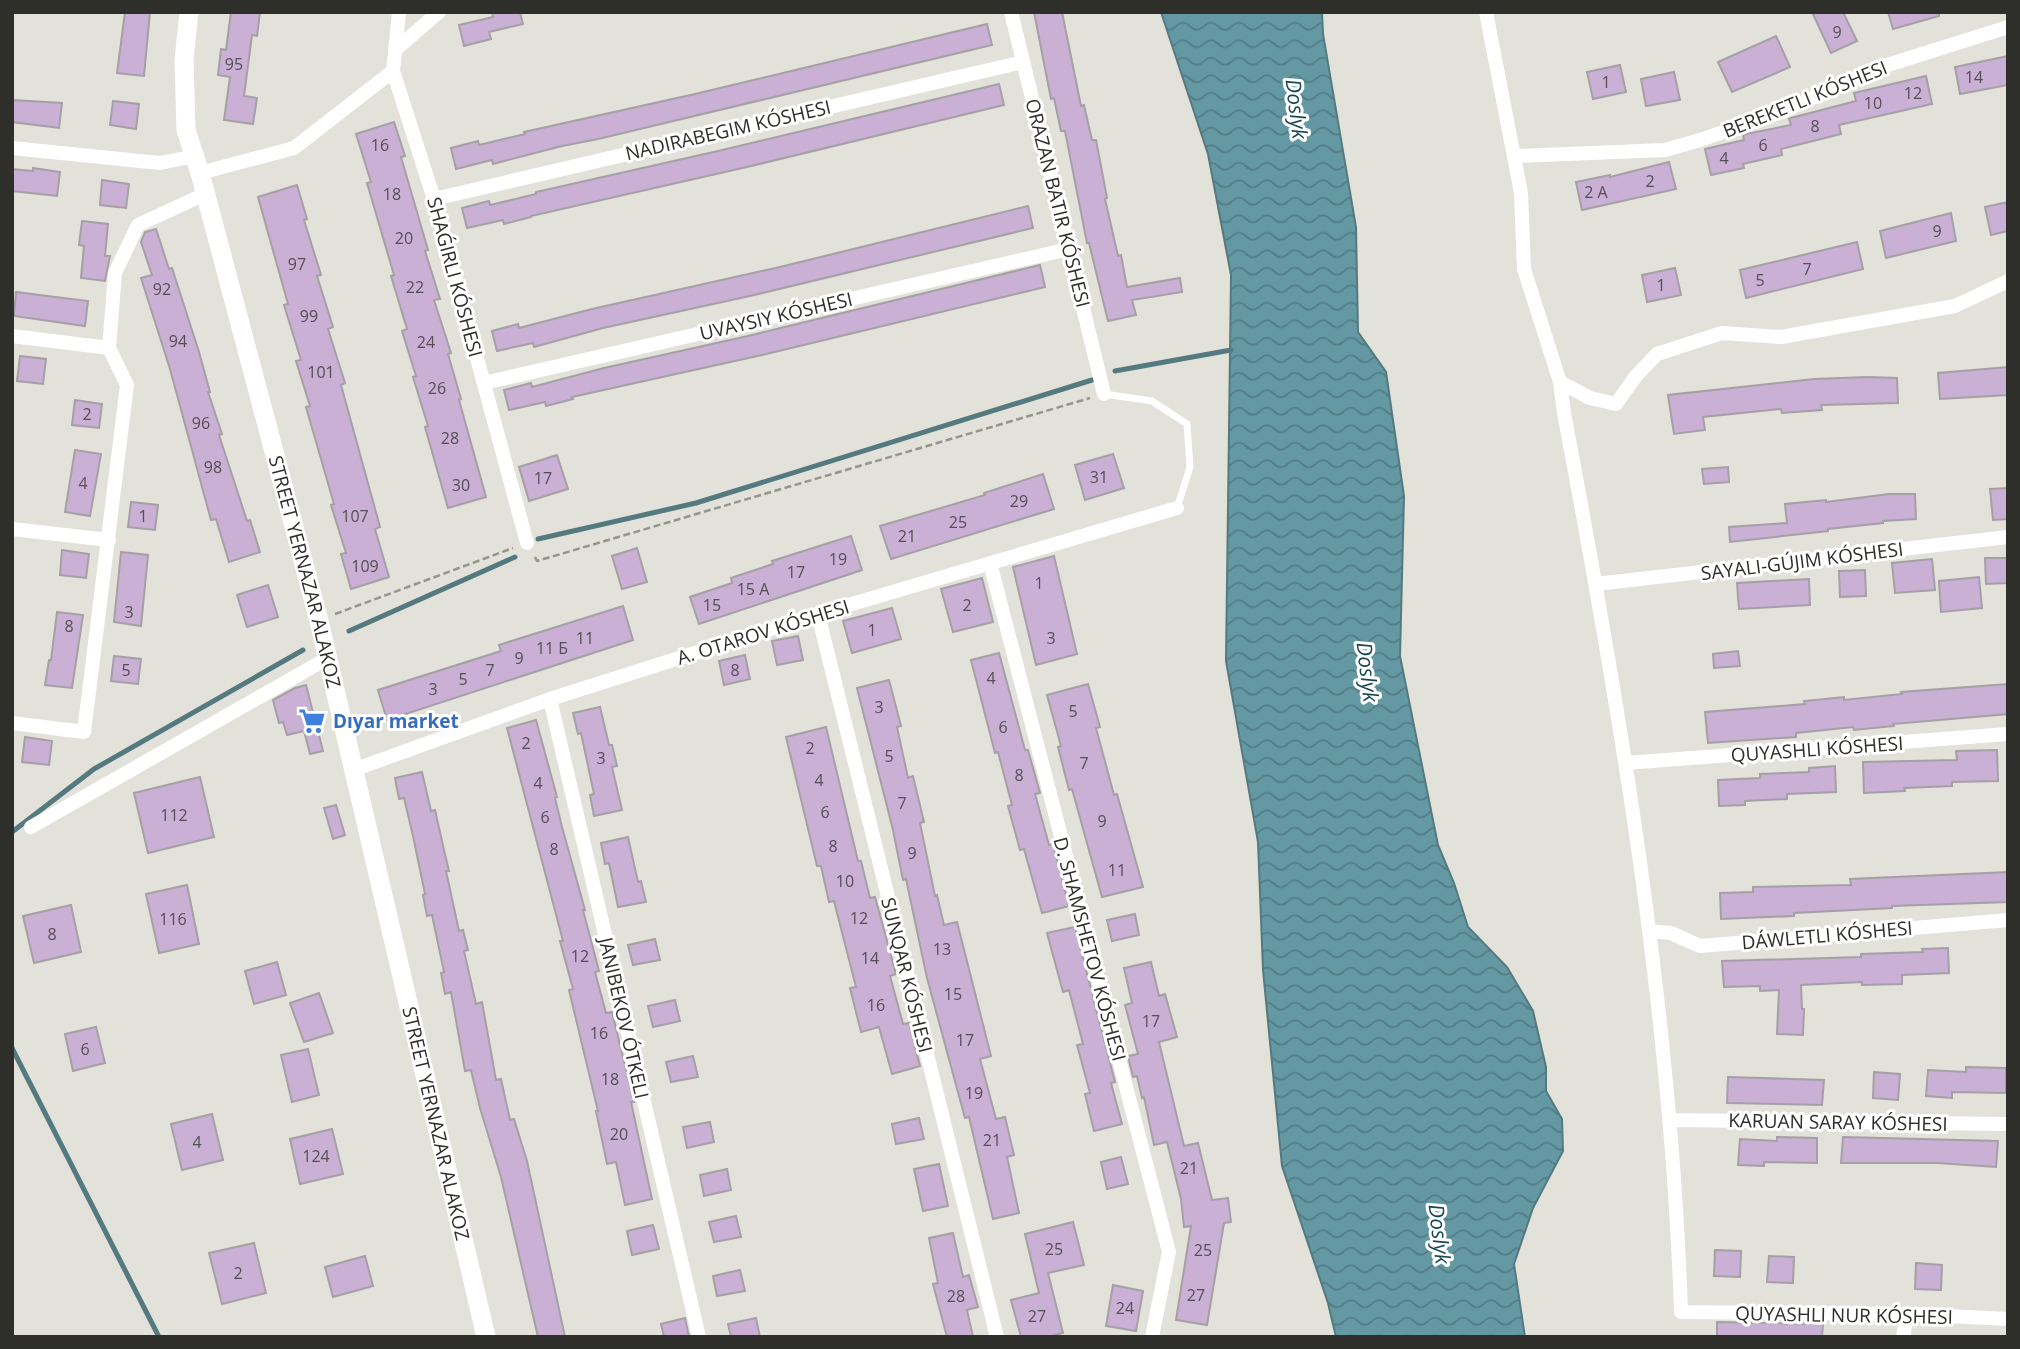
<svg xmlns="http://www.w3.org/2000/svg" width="2020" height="1349" font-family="'Open Sans',sans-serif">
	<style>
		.water { fill: url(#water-waves); stroke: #54797f; stroke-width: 2 }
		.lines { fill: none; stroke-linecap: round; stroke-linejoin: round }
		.stream { stroke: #54797f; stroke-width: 5 }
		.building { fill: #cab0d5; stroke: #a4a0a6; stroke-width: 2 }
		.path { stroke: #95958f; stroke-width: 2.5; stroke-dasharray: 7 3.5; stroke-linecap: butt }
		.service { stroke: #fff; stroke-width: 7 }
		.minor { stroke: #fff; stroke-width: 14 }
		.secondary { stroke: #fff; stroke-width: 19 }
		.labels { text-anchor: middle; stroke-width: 6; stroke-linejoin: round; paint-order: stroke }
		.number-label { font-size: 16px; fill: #554e56 }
		.street-label { font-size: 19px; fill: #2e2e2b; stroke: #fff }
		.shop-label { font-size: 19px; font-weight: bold; fill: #366cbe; stroke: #fff; text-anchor: start }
		.water-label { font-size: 21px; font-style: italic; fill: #174750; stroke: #fff }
	</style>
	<defs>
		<pattern id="water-waves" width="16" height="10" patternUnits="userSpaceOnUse" patternTransform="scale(1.75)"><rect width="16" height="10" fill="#6499a3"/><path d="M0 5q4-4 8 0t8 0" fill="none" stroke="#537d85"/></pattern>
	</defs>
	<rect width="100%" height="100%" fill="#e2e1da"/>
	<path class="water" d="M1161,12H1322L1323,34L1356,227L1358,332L1386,372L1404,496L1400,656L1438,845L1454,883L1468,927L1507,967L1533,1011L1546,1067V1091L1562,1119L1563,1151L1533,1208L1514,1264L1525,1337H1336L1328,1303L1282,1166L1263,970L1258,842L1226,661L1231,275L1208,154Z"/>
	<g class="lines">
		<path class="stream" d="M1115,371L1231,350
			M538,539L696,503L1092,380
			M349,631L515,557
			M12,832L94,769L303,650
			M12,1048L159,1337"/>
	</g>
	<path class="building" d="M125,12H150L144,76L117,73Z
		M231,12H260L257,36L252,35L244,96L257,98L253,124L224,120L230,77L218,75L221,49L226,50Z
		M492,12H520L523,24L489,32L491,39L464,46L459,25L493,17Z
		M1034,12H1062L1081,106L1084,105L1092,140H1096L1107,198L1105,199L1118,256L1121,255L1127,287L1180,278L1182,292L1132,300L1136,315L1108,321L1089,243H1087L1065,131H1061L1054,98L1051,99Z
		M1812,12H1843L1857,41L1831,53Z
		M1888,12H1939V16L1893,29Z
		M987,24L992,45L598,139L562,146L493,164L492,160L456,169L451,148L478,141L479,145L525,134L524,132L695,94Z
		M1776,36L1790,67L1732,92L1718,62Z
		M2008,56V85L1960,94L1955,67Z
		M1620,65L1626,92L1593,99L1587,72Z
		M1674,72L1680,100L1646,106L1641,79Z
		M1926,76L1932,104L1839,125L1841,134L1781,149L1782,155L1743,164L1744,168L1711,175L1705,149L1744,140L1743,135L1746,134L1791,125L1789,119L1791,118L1856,101L1854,93Z
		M999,84L1004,105L747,167L531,216V217L504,224L503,220L467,228L462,208L489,201L490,205L536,194V192L718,151Z
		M12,100L62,103L59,128L12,122Z
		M113,101L139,104L136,129L110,125Z
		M394,122L405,156L401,157L428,250L425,251L440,299L434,300L451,353L448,354L461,399L459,400L486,497L448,508L425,427L428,426L413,377L416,376L402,331L407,329L391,276L394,275L367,183L371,182L356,134Z
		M1669,162L1676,189L1582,210L1576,182L1610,175V177Z
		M33,168L60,172L57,196L12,191V169L33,171Z
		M102,180L129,184L126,208L100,205Z
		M297,185L307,219L304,220L321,275L317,276L333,327L328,329L345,383L341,385L380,527L375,529L389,577L351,589L341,554L346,553L331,505L334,504L306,407L310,406L296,361L301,360L284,305L288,304L258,197Z
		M2008,202V231L1991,235L1985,207Z
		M1028,206L1033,228L750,296L603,328L534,347L533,343L497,351L492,331L518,324L519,328L592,309L780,267Z
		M1951,213L1956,241L1886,258L1880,231Z
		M82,221L108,224L105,256H110L105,281L81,278L84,246L79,245Z
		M156,229L169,269L172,268L199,352L210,392H208L222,434L219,435L247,521L250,520L260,552L229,562L216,519L211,520L170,369L141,278L152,275L141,242L145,232Z
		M1857,242L1863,269L1746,298L1740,270Z
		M1040,265L1045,287L762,355L572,397L573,399L546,406L545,402L509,410L504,390L531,383L532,387L604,368L748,336Z
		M1675,268L1681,295L1647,302L1642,275Z
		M16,292L88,301L85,326L14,316Z
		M20,356L46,359L43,384L17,381Z
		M2008,367V395L1940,399L1938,373Z
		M1867,377L1897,378L1898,403L1821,405L1822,410L1782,413L1781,409L1703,417L1705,430L1674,434L1668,395L1814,379Z
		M75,400L102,404L99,428L72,425Z
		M75,450L101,454L90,516L65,512Z
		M1113,454L1124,488L1085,500L1075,465Z
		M557,455L568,489L529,501L519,467Z
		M1728,467L1729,482L1704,484L1702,469Z
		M1043,474L1054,509L891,559L880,526L985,495L984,493Z
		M2008,488V519L1993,520L1990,489Z
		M1889,494H1915L1916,519L1883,521V523L1828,529V531L1730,542L1729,527L1787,523L1785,504L1826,500V502Z
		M131,502L158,505L155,530L128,527Z
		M851,536L862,570L699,624L690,597L732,583L731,578L773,564L772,561Z
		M637,548L647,582L622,589L612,556Z
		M62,550L89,554L86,578L60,575Z
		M121,552L148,555L141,626L114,622Z
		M1054,556L1077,654L1036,665L1013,567Z
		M1985,558H2008V583L1986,584Z
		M1932,559L1935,590L1895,593L1892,563Z
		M1865,570L1866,596L1840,597L1839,571Z
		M1979,577L1982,608L1941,612L1939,581Z
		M982,578L993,622L953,632L941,589Z
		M1809,579L1810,605L1739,609L1737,583Z
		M268,585L278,617L247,627L237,595Z
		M623,606L633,640L387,720L378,690L501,651L499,645Z
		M892,608L901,639L852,653L843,621Z
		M57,612L83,615L72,688L45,685L49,660H51Z
		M798,636L803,660L777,665L772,641Z
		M1738,651L1740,666L1714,668L1713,654Z
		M999,653L1025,750H1028L1040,793L1035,794L1049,845L1053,844L1069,906L1042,913L1024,849L1020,850L1008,806L1012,805L998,752L995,753L971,660Z
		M745,655L750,679L724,685L719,661Z
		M114,656L141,659L138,684L111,681Z
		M889,680L901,726L897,727L908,778L913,776L924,822L920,823L935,896L937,895L944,925L957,922L991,1056L980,1059L996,1119L1005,1117L1014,1155L1007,1157L1019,1213L993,1219L969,1117L965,1118L927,978L906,879L903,880L893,830L857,688Z
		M1088,684L1100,727L1096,728L1114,795L1117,794L1143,887L1102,897L1072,789L1069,790L1058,747L1061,746L1047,695Z
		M2008,684V714L1893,724L1894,726L1854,730L1853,727L1796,733V737L1708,743L1705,712L1805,704L1804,701L1844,697V700L1902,694L1901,692Z
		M306,685L323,751L310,754L304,731L287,735L283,722L279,723L273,700L295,688Z
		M600,707L609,745H612L617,766L612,767L622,810L594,816L590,795L594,794L581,733L578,734L573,713Z
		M536,720L557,797L555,798L562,827L585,910H583L599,971L595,972L606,1013L612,1012L634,1102H631L652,1199L625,1205L616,1162L607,1164L596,1111H598L569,990L573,989L560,941H563L507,728Z
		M826,727L858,861H861L870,898L875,897L896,974L890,976L903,1024L909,1023L920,1066L892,1074L879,1027L861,1032L850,988L856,987L834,901L829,902L821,866H817L786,737Z
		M25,737L52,741L49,765L22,762Z
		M1997,750L1998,781L1952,782V786L1904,788L1905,791L1864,793L1863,762L1957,760L1956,751Z
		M1835,766L1836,792L1787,794V799L1745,801V805L1719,806L1718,780L1760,778V774L1809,772V768Z
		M422,772L431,811L435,810L444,850L449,871H446L459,931L463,930L468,950L464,951L476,1004L482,1002L496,1080L501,1079L510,1120L514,1119L527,1161L565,1337H538L501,1177L480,1108L471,1070L465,1071L451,992L445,994L441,973L444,972L432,915L427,916L423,895L425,894L413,836L404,798L399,799L395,778Z
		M200,777L214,837L148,853L134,793Z
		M336,805L345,835L333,839L324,808Z
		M628,837L638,882L641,881L646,902L618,907L609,863L605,864L601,843Z
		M2008,872V902L1892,906V908L1794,913V916L1721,919L1720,893L1753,892V887L1851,885L1850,879Z
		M187,885L199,944L159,953L146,894Z
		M71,905L81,952L34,963L23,916Z
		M1135,914L1139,935L1112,941L1107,920Z
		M1075,927L1115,1082L1111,1083L1122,1124L1094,1131L1085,1094L1090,1093L1077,1045L1083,1044L1069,990L1063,992L1047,933Z
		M655,939L660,960L633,965L628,945Z
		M1948,948L1949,973L1902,975V984L1862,985V982L1801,985L1802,1009H1804L1803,1035L1777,1034L1779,990L1760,991V986L1724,987L1722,961L1861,957V954L1923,952L1922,949Z
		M277,962L286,995L254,1004L245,971Z
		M1151,962L1159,996L1165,994L1177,1037L1159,1042L1184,1146L1198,1143L1212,1200L1228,1198L1231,1222L1224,1223L1207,1325L1176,1320L1191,1226L1184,1227L1181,1199L1167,1142L1154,1145L1144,1097L1142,1098L1137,1076L1133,1077L1128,1056L1138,1054L1125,1005L1132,1003L1124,968Z
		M319,993L333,1033L304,1042L290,1003Z
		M675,1000L680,1021L653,1027L648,1006Z
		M96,1027L105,1063L73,1071L65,1034Z
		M308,1049L319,1095L292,1102L281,1055Z
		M693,1056L698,1077L671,1082L666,1062Z
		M1966,1067L2006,1068V1093L1952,1092V1098L1926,1096L1928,1070L1966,1072Z
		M1874,1072L1900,1074L1898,1100L1873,1098Z
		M1728,1077L1824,1080L1822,1105L1727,1103Z
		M212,1114L223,1160L182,1170L171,1124Z
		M919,1118L924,1139L896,1144L892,1124Z
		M710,1122L714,1142L687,1148L683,1127Z
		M332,1129L343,1174L300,1184L290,1139Z
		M1777,1137L1817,1138V1163L1764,1162V1166L1738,1165L1740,1139L1777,1141Z
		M1843,1137L1998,1141L1996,1167L1937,1163H1841Z
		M1121,1157L1128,1184L1107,1189L1101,1162Z
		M939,1164L948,1206L923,1211L914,1169Z
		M727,1169L731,1190L704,1196L700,1175Z
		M736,1216L741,1237L714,1242L709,1222Z
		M1073,1222L1084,1265L1048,1273L1063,1333L1047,1337H1021L1011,1300L1039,1293L1025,1234Z
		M653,1225L659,1249L632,1255L627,1231Z
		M953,1233L963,1277L969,1275L978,1307L967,1310L973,1337H947L933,1284L938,1283L929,1238Z
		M254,1243L266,1293L222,1304L209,1253Z
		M1715,1250L1741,1251L1740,1277L1714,1276Z
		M365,1256L373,1286L333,1297L325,1267Z
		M1769,1256L1794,1257L1793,1283L1767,1282Z
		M1916,1263L1942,1265L1941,1290L1915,1289Z
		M740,1270L745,1291L717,1296L713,1276Z
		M1113,1285L1143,1291L1136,1331L1106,1326Z
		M685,1318L689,1337H664L661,1324Z
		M756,1318L760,1337H731L728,1324Z
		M1717,1322L1823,1324L1822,1337H1717Z"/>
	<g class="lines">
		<path class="path" d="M535,557L537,561L1090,398
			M335,614L513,548"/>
		<path class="service" d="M1104,394L1152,401L1187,424L1190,467L1177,508"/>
		<path class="minor" d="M399,12L393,71L434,199L527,543
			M1011,12L1104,394
			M1486,12L1521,193L1524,269L1560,382L1564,413C1620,710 1671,1010 1681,1312L1907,1314L2008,1319
			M395,50L439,12
			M12,148L160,163L195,156
			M1516,156L1665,150L1700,140L1784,111L1878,68L2008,27
			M200,173L294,148L393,71
			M434,199L1023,62
			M12,336L109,348
			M1560,382L1590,398L1616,404L1636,376L1657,354L1722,333L1781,337L1955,306L2008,281
			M484,383L1069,249
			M12,529L109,540
			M990,563L1169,1252L1152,1337
			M1596,584L2008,537
			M818,614L997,1337
			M550,699L699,1337
			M12,723L84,732L127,385L109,348L115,273L138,225L205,194
			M1626,763L2008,734
			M353,770L550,699L818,614L1177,508
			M31,827L328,658
			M1649,931L1671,933L1700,946L2008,920
			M1669,1120L2008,1124
			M1903,1337L1907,1314"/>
		<path class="secondary" id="s1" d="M189,12L184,60L186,130L200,173L319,621L486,1337"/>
	</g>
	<defs>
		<g id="supermarket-bare" transform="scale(2.1)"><path d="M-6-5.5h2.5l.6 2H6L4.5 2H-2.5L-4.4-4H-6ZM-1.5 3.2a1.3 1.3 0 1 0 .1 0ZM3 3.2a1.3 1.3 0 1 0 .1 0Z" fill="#3f7fe0" stroke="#fff" stroke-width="2.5" paint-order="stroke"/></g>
	</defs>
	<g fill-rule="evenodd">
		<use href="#supermarket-bare" x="312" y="721"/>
	</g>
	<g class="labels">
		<g class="number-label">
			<text x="1837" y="38">9</text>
			<text x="234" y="70">95</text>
			<text x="1974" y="83">14</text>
			<text x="1606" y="88">1</text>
			<text x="1913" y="99">12</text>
			<text x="1873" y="109">10</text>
			<text x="1815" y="132">8</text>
			<text x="380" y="151">16</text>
			<text x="1763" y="151">6</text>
			<text x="1724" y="164">4</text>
			<text x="1650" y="187">2</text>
			<text x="1596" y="198">2 А</text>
			<text x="392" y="200">18</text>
			<text x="1937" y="237">9</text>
			<text x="404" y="244">20</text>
			<text x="297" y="270">97</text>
			<text x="1807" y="275">7</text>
			<text x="1760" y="286">5</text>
			<text x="1661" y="291">1</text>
			<text x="415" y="293">22</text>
			<text x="162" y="295">92</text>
			<text x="309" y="322">99</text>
			<text x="178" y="347">94</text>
			<text x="426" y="348">24</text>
			<text x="321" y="378">101</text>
			<text x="437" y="394">26</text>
			<text x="87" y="420">2</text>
			<text x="201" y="429">96</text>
			<text x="450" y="444">28</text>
			<text x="213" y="473">98</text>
			<text x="1099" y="483">31</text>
			<text x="543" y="484">17</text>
			<text x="83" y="489">4</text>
			<text x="461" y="491">30</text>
			<text x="1019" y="507">29</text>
			<text x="143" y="522">1</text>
			<text x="355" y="522">107</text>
			<text x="958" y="528">25</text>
			<text x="907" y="542">21</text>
			<text x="838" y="565">19</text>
			<text x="365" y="572">109</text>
			<text x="796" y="578">17</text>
			<text x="1039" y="589">1</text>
			<text x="753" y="595">15 А</text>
			<text x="712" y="611">15</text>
			<text x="967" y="611">2</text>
			<text x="129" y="618">3</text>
			<text x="69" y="632">8</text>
			<text x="872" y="636">1</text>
			<text x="585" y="644">11</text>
			<text x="1051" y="644">3</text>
			<text x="552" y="654">11 Б</text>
			<text x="519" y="664">9</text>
			<text x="126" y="676">5</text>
			<text x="490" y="676">7</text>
			<text x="735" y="676">8</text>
			<text x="991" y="684">4</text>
			<text x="463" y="685">5</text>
			<text x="433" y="695">3</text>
			<text x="879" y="713">3</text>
			<text x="1073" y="717">5</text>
			<text x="1003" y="733">6</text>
			<text x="526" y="749">2</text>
			<text x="810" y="754">2</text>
			<text x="889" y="762">5</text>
			<text x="601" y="764">3</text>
			<text x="1084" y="769">7</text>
			<text x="1019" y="781">8</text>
			<text x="819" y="786">4</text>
			<text x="538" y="789">4</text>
			<text x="902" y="809">7</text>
			<text x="825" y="818">6</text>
			<text x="174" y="821">112</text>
			<text x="545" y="823">6</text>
			<text x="1102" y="827">9</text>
			<text x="833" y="852">8</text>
			<text x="554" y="855">8</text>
			<text x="912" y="859">9</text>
			<text x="1117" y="876">11</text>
			<text x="845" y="887">10</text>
			<text x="859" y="924">12</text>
			<text x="173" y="925">116</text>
			<text x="52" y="940">8</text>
			<text x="942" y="955">13</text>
			<text x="580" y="962">12</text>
			<text x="870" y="964">14</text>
			<text x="953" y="1000">15</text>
			<text x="876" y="1011">16</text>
			<text x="1151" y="1027">17</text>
			<text x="599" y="1039">16</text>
			<text x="965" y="1046">17</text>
			<text x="85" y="1055">6</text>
			<text x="610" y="1085">18</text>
			<text x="974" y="1099">19</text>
			<text x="619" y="1140">20</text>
			<text x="992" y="1146">21</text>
			<text x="197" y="1148">4</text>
			<text x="316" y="1162">124</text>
			<text x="1189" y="1174">21</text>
			<text x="1054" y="1255">25</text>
			<text x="1203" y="1256">25</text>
			<text x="238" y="1279">2</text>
			<text x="1196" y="1301">27</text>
			<text x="956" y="1302">28</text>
			<text x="1125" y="1314">24</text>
			<text x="1037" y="1322">27</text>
		</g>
		<g class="street-label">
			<text transform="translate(1805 99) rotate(-22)" y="7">BEREKETLI KÓSHESI</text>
			<text transform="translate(728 130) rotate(-13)" y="7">NADIRABEGIM KÓSHESI</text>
			<text transform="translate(1058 203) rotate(76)" y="7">ORAZAN BATIR KÓSHESI</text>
			<text transform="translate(455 277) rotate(75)" y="7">SHAǴIRLI KÓSHESI</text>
			<text transform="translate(776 316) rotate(-13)" y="7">UVAYSIY KÓSHESI</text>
			<text transform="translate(1802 561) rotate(-7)" y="7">SAYALI-GÚJIM KÓSHESI</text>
			<text dy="7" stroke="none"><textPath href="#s1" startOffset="576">STREET YERNAZAR ALAKOZ</textPath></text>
			<text transform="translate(763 632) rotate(-17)" y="7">A. OTAROV KÓSHESI</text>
			<text transform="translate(1817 749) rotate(-4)" y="7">QUYASHLI KÓSHESI</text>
			<text transform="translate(1827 935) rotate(-5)" y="7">DÁWLETLI KÓSHESI</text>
			<text transform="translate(1090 949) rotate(75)" y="7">D. SHAMSHETOV KÓSHESI</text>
			<text transform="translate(907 975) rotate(76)" y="7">SUNQAR KÓSHESI</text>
			<text transform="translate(624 1018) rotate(77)" y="7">JANIBEKOV ÓTKELI</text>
			<text transform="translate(1838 1122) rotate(1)" y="7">KARUAN SARAY KÓSHESI</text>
			<text dy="7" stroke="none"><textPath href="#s1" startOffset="1143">STREET YERNAZAR ALAKOZ</textPath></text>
			<text transform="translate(1844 1315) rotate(1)" y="7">QUYASHLI NUR KÓSHESI</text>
		</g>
		<g class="shop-label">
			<text x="333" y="728">Dıyar market</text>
		</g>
		<g class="water-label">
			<text transform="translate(1296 109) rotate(83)" y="7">Doslyk</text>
			<text transform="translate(1367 672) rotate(83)" y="7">Doslyk</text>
			<text transform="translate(1439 1234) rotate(83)" y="7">Doslyk</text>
		</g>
	</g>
	<rect width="2020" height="1349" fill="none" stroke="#2e2e2b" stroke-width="28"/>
</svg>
